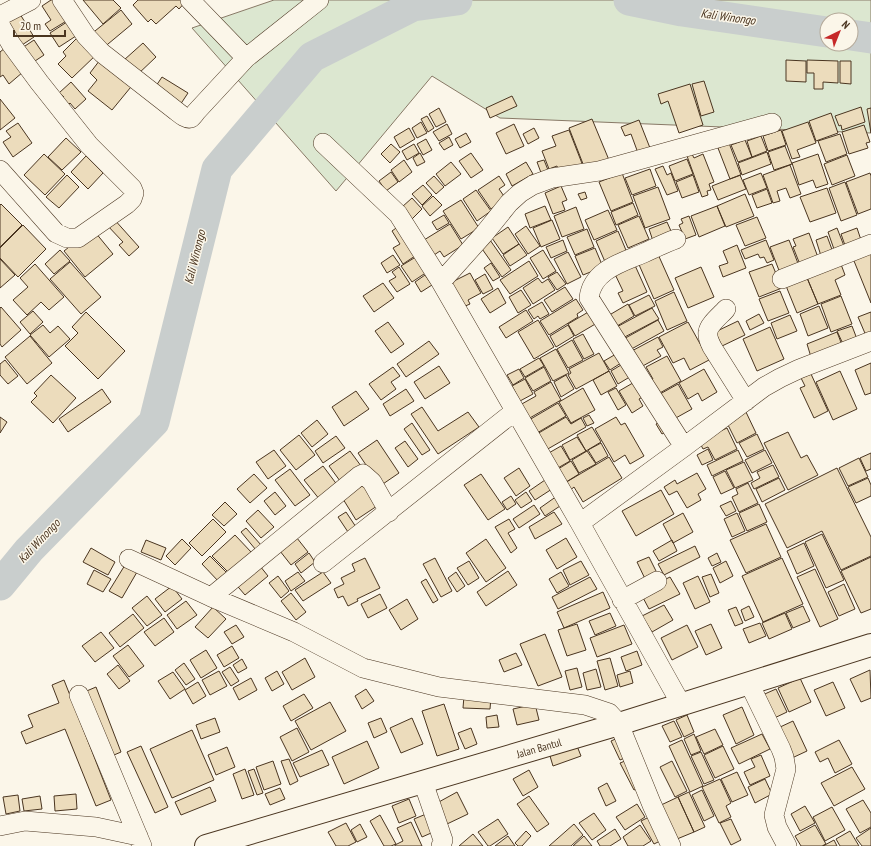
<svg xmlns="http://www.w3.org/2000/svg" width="871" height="846" font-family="'PT Sans Narrow',sans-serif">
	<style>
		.green { fill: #dce7d0; stroke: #887966; fill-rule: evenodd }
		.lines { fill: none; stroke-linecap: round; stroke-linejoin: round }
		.river { stroke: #c9cecd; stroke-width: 31 }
		.building { fill: #ecdcbc; stroke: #4a3520 }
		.minor-casing { stroke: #4a3520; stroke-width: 20 }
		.major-casing { stroke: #4a3520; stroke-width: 24 }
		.minor { stroke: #fbf6e9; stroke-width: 19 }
		.major { stroke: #fbf6e9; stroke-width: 22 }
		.labels { text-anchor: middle; stroke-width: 3; stroke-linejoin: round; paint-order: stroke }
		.street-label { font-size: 11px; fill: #4a3520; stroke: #fbf6e9 }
		.water-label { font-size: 12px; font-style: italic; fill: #4a3520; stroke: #fbf6e9 }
	</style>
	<rect width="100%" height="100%" fill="#fbf6e9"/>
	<path class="green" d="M274,0H871V133L500,118L432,76L336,191L192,28ZM827,20H851V44H827Z"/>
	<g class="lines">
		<path class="river" d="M629,0L682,11L827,32
			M851,35L871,38
			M0,585L29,550L154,422L217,169L312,57L413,6L457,0"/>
	</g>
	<path class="building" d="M51,0H55L68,20L50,31L45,24L51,20L42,6Z
		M83,0H113L121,8L103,24Z
		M138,0H187L179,9L176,6L156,24L151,19L148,22L133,5Z
		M121,10L132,24L102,49L90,35Z
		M20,14L34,37L19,47L3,24Z
		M70,20L79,34L59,47L50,33Z
		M79,36L97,54L72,78L58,64L66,56L63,52Z
		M34,40L44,55L32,63L22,48Z
		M143,43L156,57L137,75L124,60Z
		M10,44L23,72L9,84L3,75L0,77V52Z
		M103,56L135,82L112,110L88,91L97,80L90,73Z
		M786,60L806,61V82L786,81Z
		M807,60L838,61V83L823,82V89H814V73H807Z
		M840,61H851V84L840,83Z
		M162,77L188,93L180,105L154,89Z
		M704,81L714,112L701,116L692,84Z
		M71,82L86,99L75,109L70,103L67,106L61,100L64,97L59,93Z
		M690,84L703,125L679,133L668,101L661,104L658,94Z
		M512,96L517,106L490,118L486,108Z
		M0,99L15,118L0,130Z
		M861,107L865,122L842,130L841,125L839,126L835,116Z
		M439,108L446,122L436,127L429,114Z
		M871,108V133L867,109Z
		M831,113L838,133L816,141L809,121Z
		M427,116L434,128L428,132L421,119Z
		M592,119L609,160L585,169L569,128Z
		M639,120L650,148L638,153L631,134L625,136L621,127Z
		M421,122L427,133L417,138L412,128Z
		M808,122L816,143L797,150L800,157L792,159L782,131Z
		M18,123L32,143L13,157L3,142L11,137L6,131Z
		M447,124L452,134L439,141L433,132Z
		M514,124L524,146L506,154L496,133Z
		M864,125L870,142L866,143L868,148L849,154L842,132Z
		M409,128L415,139L400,148L394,137Z
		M534,128L539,138L528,144L523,134Z
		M569,130L583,166L560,174L557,166L549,169L542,151L556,146L552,136Z
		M781,130L786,145L768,151L763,136Z
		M466,133L471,142L460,148L455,139Z
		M840,134L847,154L826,162L818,141Z
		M761,136L767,151L752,157L747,141Z
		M449,137L453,145L444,150L439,143Z
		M66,138L81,152L62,170L48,157Z
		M426,139L432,150L423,155L417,144Z
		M745,140L752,157L738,162L731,145Z
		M729,143L741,175L730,179L718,148Z
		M391,144L400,152L390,163L381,154Z
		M414,144L419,153L407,160L402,151Z
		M785,146L792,164L774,170L768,152Z
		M767,152L771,164L742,175L738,163Z
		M420,153L425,162L417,166L413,158Z
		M471,153L483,170L471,178L459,161Z
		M44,154L65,174L45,195L24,175Z
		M692,154L694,158L703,154L714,182L709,184L711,190L707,191L708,195L702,197L687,156Z
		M818,154L828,184L816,188L813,180L799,185L792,163Z
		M847,155L855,176L832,185L824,164Z
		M86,156L103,173L88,189L71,172Z
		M687,159L693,174L675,181L669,166Z
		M404,160L412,172L399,182L391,170Z
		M544,160L550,175L543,178L537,162Z
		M451,162L461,174L445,186L436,174Z
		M526,162L533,174L512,186L506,174Z
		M790,165L801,194L790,198L786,188L777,191L780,201L773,203L763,175Z
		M663,166L667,175L671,173L678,191L667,195L655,169Z
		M650,169L656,186L632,195L625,178Z
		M391,172L398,182L386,191L379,181Z
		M622,173L633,202L611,211L599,182Z
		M761,173L767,188L749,195L743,180Z
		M870,173L871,176V209L858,214L846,182Z
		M67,175L79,187L59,208L46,197Z
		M693,175L699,192L682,198L676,182Z
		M740,175L746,189L718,200L712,186Z
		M434,176L444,187L436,194L426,183Z
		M499,176L505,185L499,189L506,199L491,209L478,190Z
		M845,182L857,215L841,221L829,188Z
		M423,185L432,195L422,205L412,194Z
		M561,186L567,200L562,202L565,210L553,214L545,193Z
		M658,187L670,219L645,228L633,196Z
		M827,188L836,213L810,222L800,197Z
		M767,189L772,203L757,208L752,195Z
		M476,190L491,211L477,221L463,199Z
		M585,192L587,198L581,200L578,194Z
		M745,194L754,216L726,227L717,206Z
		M433,196L442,205L430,216L422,206Z
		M412,198L422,209L412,219L402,207Z
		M461,200L479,228L461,239L443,211Z
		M633,203L638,215L616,225L611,212Z
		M1,204L22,225L0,247V205Z
		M545,206L551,220L530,228L525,214Z
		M717,206L725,226L699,237L691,216Z
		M576,207L584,229L562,237L554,216Z
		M608,210L617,230L594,240L585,220Z
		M444,215L449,223L437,230L432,222Z
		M639,216L649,239L628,248L618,225Z
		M689,216L696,235L685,239L679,225L683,223L681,219Z
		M757,217L766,238L745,246L736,225Z
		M113,218L139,247L129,256L119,245L123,242L106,224Z
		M552,220L560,239L541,247L533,228Z
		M667,222L671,231L654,244L649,229Z
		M450,224L463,245L444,257L440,251L434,255L424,240Z
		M23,225L46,249L18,277L0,258V248Z
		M399,226L418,254L403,264L393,248L400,244L392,231Z
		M526,226L540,246L528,254L515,234Z
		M508,227L519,244L503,254L492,238Z
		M837,228L846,251L836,255L828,232Z
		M857,228L863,246L847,251L841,234Z
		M587,229L594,247L575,255L567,237Z
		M618,231L628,255L606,264L596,241Z
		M95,232L113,254L85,277L64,251L83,236Z
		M809,233L819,260L801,267L793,247L796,246L793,239Z
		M827,236L834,255L822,259L816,240Z
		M490,240L511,270L502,277L480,246Z
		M563,240L567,251L551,258L546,247Z
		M766,240L774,260L767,263L764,257L760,258L758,254L745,259L741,250Z
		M789,240L799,266L780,273L770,247Z
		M519,244L527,255L510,266L503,255Z
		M737,245L746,268L723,277L719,266L728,263L723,251Z
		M595,248L603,267L583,275L575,256Z
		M60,250L70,261L54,274L45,264Z
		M543,250L556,271L543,279L530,258Z
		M871,251V303L852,256Z
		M568,252L581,277L567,284L554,259Z
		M657,252L674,290L654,299L637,260Z
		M393,255L400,265L387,273L381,263Z
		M419,255L430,270L412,282L401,266Z
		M0,259L15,275L0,288Z
		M839,259L845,275L835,280L841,295L818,304L805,273Z
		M529,261L538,276L510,294L500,280Z
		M633,261L647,292L623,303L618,293L623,291L613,270Z
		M70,262L101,297L81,314L50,279Z
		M491,263L500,277L493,281L484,268Z
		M35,264L64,297L49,310L41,302L27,315L13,300L28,287L20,278Z
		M772,264L782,288L759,297L749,272Z
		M399,267L410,284L397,292L389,281L396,277L392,272Z
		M701,267L714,297L688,308L675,278Z
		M557,272L566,284L557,290L548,277Z
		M470,273L481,293L468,300L470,304L463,307L450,283Z
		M805,273L818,304L797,313L784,281Z
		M485,274L493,289L483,294L475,280Z
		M425,275L432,285L421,292L415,282Z
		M538,278L542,283L548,279L555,290L533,304L523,288Z
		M383,283L394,298L374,312L363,296Z
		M565,287L573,299L552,312L544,300Z
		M498,288L506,303L490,313L481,299Z
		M521,290L531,305L518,313L509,297Z
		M780,291L789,313L768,321L759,299Z
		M674,292L687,321L667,330L655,301Z
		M649,295L655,306L635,316L629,305Z
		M841,296L852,324L831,332L821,304Z
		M576,299L583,310L577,314L578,317L549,335L540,321Z
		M542,302L549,314L540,319L538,316L534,319L528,310Z
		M628,304L634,316L612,329L606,317Z
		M819,306L828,328L808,336L800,314Z
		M1,307L21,330L2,347L0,344V308Z
		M652,308L659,319L619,340L613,329Z
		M526,310L533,321L506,338L499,327Z
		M33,311L43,322L30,334L20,322Z
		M590,311L597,323L575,336L568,324Z
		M86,312L125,351L98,379L65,346L78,333L72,327Z
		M871,312V336L867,338L858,317Z
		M759,314L764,323L750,330L746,321Z
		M790,315L797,331L777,339L771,323Z
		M538,320L554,347L534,359L518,332Z
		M658,320L664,331L626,352L620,341Z
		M738,321L745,335L722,346L715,332Z
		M388,322L404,344L391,353L375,331Z
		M688,322L709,360L690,370L684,358L673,363L659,337Z
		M43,325L50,333L58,326L70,339L49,357L30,335Z
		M568,325L574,336L556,347L550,336Z
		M852,326L857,339L843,344L837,331Z
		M770,327L784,359L757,371L743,339Z
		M837,332L842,345L811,357L807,344Z
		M583,334L594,354L584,359L573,339Z
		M30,336L52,363L27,384L5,357Z
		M658,337L663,347L657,350L661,356L639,368L628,353Z
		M572,340L583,360L568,368L557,349Z
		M429,341L439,354L406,377L397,364Z
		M556,349L569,373L553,381L540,358Z
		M599,353L609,371L576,389L568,375L571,373L569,369Z
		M616,354L621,363L610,370L604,361Z
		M667,356L681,381L658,394L650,381L653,379L646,367Z
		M539,358L544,366L525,377L520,369Z
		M5,360L18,376L8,384L0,375V364Z
		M626,362L633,375L618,384L611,371Z
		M871,363V393L865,395L855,370Z
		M439,366L450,383L425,399L414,382Z
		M393,367L400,376L391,382L396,389L381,400L369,384Z
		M544,367L551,381L533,391L525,378Z
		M519,369L524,378L513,385L507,375Z
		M704,369L717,392L702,401L698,393L688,399L679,383Z
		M609,371L617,386L601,395L593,380Z
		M840,371L857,409L833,420L816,382Z
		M811,374L828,411L814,418L800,388L805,386L801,378Z
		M51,375L76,398L53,423L31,402L37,396L34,393Z
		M566,375L574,389L561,397L554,382Z
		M525,379L533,394L520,401L512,386Z
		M638,380L646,395L639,399L643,406L632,413L619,391Z
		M551,382L561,400L528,419L520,405L536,396L534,392Z
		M678,384L692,409L674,419L660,394Z
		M583,388L595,410L571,423L559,402Z
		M616,388L626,405L618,410L608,392Z
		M102,389L111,402L68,432L59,419Z
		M406,389L414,401L390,416L383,404Z
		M356,391L369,409L344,426L332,407Z
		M558,403L566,416L537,433L529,420Z
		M422,407L438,431L468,412L479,427L438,454L411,414Z
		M745,410L756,433L737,443L725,419Z
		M589,415L594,423L587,426L583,418Z
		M0,417L7,422L0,433Z
		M566,417L571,424L581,418L586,427L546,450L537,434Z
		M616,417L621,425L625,423L644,456L630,464L625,455L614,462L595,429Z
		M317,420L328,434L312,447L301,433Z
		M663,420L669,430L662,434L656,424Z
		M412,423L430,450L422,455L404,429Z
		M592,427L601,442L586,451L577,435Z
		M727,428L737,449L715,460L708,447L703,449L699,441Z
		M788,432L801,458L807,455L818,475L788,490L764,443Z
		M757,434L764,449L747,457L739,443Z
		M299,435L315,455L296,470L280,450Z
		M336,436L345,448L323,463L315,451Z
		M577,437L586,451L570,460L562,445Z
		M377,440L399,473L380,486L358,453Z
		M405,441L418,459L408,467L395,448Z
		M601,443L608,456L596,463L588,450Z
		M561,446L570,461L556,469L547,454Z
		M708,449L713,460L702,465L697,455Z
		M274,450L286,466L268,479L256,462Z
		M738,450L743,461L712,476L707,465Z
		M765,450L772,463L752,473L745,460Z
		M350,451L364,470L343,485L329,466Z
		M587,451L596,464L579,473L572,460Z
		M871,453V469L866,471L860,458Z
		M609,457L622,478L583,502L574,487L568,492L563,484Z
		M859,458L868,477L848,486L839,468Z
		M571,461L579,474L563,484L555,471Z
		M744,462L753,480L735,488L726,470Z
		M773,465L779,477L754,489L751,483L760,478L757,472Z
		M323,466L338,486L320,500L304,480Z
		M519,468L530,486L516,496L504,478Z
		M837,468L871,537V556L841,570L822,531L787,548L765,504Z
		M290,469L310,495L295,506L275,480Z
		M725,471L734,488L721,494L713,477Z
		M697,473L706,489L698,494L701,500L687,508L677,491L669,495L664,487L675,480L677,484Z
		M254,474L267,488L250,503L237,489Z
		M481,474L505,509L488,520L464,485Z
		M779,478L785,490L762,502L756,489Z
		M868,478L871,485V496L856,503L848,487Z
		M545,480L552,489L535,500L529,491Z
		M366,483L380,504L356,520L343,499Z
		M748,483L758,503L739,512L732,497L738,494L736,489Z
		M661,490L674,514L636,536L622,511Z
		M275,492L286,506L275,515L264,501Z
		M526,492L532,501L521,508L515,500Z
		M511,496L516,504L507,510L502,502Z
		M557,496L563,504L545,516L540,508Z
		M731,501L736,511L726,516L720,506Z
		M225,502L237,514L224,526L212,515Z
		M759,504L767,522L747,531L739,513Z
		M534,505L540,514L519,528L513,519Z
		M258,510L274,527L261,538L246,521Z
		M346,512L358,530L350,535L338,517Z
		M554,512L562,524L535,539L529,527Z
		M683,513L693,532L673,543L663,524Z
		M737,513L745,531L732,537L724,519Z
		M213,519L226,532L202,556L189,543Z
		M509,519L515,529L508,533L517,548L511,553L495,527Z
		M766,524L781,557L746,573L730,540Z
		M246,528L261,545L256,550L241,532Z
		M293,533L308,552L291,565L276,546Z
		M822,534L844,580L826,588L805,542Z
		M235,535L252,553L230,574L212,556Z
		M566,538L577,557L557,569L546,550Z
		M182,539L191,548L175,565L166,556Z
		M486,539L506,568L486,582L466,553Z
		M146,540L166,548L161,560L141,552Z
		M672,540L677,551L659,561L653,551Z
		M804,543L814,566L797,574L787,551Z
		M695,546L700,557L664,575L658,564Z
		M91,548L115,562L108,575L83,562Z
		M309,553L315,562L301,573L295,564Z
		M717,553L721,562L712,566L708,558Z
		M210,556L229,575L220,583L202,564Z
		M649,557L659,577L647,583L637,562Z
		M871,557V609L861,613L841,571Z
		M365,558L380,588L357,599L358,601L348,606L343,596L338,598L334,589L344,584L341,578L355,571L352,564Z
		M435,558L452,591L441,597L423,564Z
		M782,558L803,604L763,622L742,576Z
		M256,561L268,576L245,595L233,581Z
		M469,561L479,578L468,585L457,568Z
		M581,561L589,575L570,585L563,570Z
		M726,561L733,576L720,583L713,568Z
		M125,565L137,572L122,598L109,591Z
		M815,569L838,619L820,627L797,577Z
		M94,570L111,579L103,592L87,584Z
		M508,571L517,585L486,606L477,592Z
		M298,572L305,581L291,591L285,581Z
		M323,572L331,583L303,601L295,590Z
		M456,572L465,586L457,592L448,578Z
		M561,572L569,586L557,593L549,579Z
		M711,574L719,593L710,597L702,577Z
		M278,576L289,591L281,598L269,583Z
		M698,576L710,602L695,609L683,583Z
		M590,577L597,589L558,609L552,597Z
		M670,577L680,594L649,609L640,592Z
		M426,579L438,600L433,603L421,582Z
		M844,584L855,609L839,616L828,592Z
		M172,586L182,599L165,612L155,599Z
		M603,592L610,608L564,628L557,612Z
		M291,593L306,612L296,620L281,601Z
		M380,594L387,608L368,618L361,604Z
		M147,596L162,615L147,626L132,608Z
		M407,599L418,619L401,630L389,610Z
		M186,601L197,615L177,629L167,615Z
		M664,605L673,620L652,632L642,616Z
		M749,606L754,617L745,621L741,610Z
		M803,606L810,621L793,628L786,613Z
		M213,607L226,619L208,638L195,627Z
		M736,607L743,623L735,626L728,610Z
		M610,613L616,626L595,635L589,621Z
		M785,613L792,629L769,639L762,623Z
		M133,614L144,628L120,647L109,633Z
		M164,618L174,632L155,646L144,632Z
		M760,623L766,636L749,643L743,629Z
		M577,624L586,650L567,656L558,630Z
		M711,624L722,648L706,655L695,631Z
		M236,625L244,637L232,644L224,632Z
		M624,625L632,644L597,657L590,638Z
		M687,625L698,647L672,660L661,638Z
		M101,632L114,648L95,662L82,646Z
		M545,634L562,677L538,686L520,644Z
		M128,645L144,666L129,677L113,656Z
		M232,646L239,658L224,667L217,655Z
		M206,650L217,668L201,678L190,660Z
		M637,651L642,665L626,671L621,657Z
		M516,653L522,665L504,672L499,660Z
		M305,658L315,677L292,690L282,672Z
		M610,658L618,686L605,690L597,661Z
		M242,659L247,668L238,673L233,665Z
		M184,663L195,679L186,685L175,670Z
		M118,665L130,681L119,689L107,674Z
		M230,667L239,681L231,686L222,672Z
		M577,668L582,687L570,690L565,671Z
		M596,669L601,687L587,690L583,673Z
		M870,670L871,698L861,702L850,679Z
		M219,671L227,686L210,695L202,680Z
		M277,671L284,684L272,691L265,678Z
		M630,671L633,683L620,687L617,675Z
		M173,672L185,689L170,699L158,681Z
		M251,678L257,690L239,700L233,688Z
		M800,678L811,702L789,712L778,688Z
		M64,680L111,800L96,806L65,729L26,744L21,732L33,727L28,715L59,703L52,685Z
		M198,682L206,696L193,704L185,690Z
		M833,682L845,708L826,716L814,690Z
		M96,687L121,752L107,758L82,693Z
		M366,689L374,701L362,709L355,696Z
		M776,689L787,712L768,721L758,697Z
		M304,694L313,708L291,721L283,706Z
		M464,696L491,697L490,709L463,708Z
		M330,702L346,731L311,750L295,721Z
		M444,704L459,749L437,756L422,711Z
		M535,704L539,720L517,725L513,709Z
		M742,707L754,735L736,744L723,715Z
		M497,715L499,727L487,728L486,717Z
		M687,715L694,732L684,737L676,720Z
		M215,718L220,732L201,739L196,725Z
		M381,718L387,732L374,738L368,723Z
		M412,718L423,744L401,753L390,728Z
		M674,721L682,737L670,742L662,726Z
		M793,721L807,751L792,758L778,728Z
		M297,728L309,752L292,761L280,737Z
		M471,728L477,744L465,749L458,733Z
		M715,729L723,745L704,754L696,737Z
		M192,730L214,780L172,798L150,749Z
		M694,734L701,751L691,755L684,739Z
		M762,734L770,749L739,764L731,748Z
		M620,737L629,756L620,760L611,741Z
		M682,740L703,786L690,792L669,746Z
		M839,740L852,764L835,773L828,758L820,762L815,752Z
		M367,741L379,768L344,784L332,757Z
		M141,746L168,807L155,813L127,752Z
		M577,746L581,756L553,766L550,756Z
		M723,746L734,769L715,778L704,755Z
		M227,747L235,767L216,775L208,755Z
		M322,750L329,765L300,777L293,763Z
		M701,752L714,780L704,784L691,756Z
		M761,755L770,776L750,785L744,772L755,767L751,759Z
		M289,759L298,781L290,785L281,761Z
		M630,759L643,786L634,790L620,763Z
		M273,761L281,784L264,790L256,767Z
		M672,761L687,791L675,797L660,767Z
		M852,767L865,789L834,806L821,783Z
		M245,769L254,795L242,799L233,774Z
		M254,769L263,793L257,795L248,771Z
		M529,770L538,787L523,796L513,779Z
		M737,772L748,795L732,802L721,779Z
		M720,779L731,803L726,806L731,817L719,823L702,787Z
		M765,779L772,794L755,803L748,787Z
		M607,783L616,801L606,806L598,788Z
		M210,787L216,801L181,815L175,802Z
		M280,788L285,799L270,805L265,794Z
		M702,790L714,816L704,821L692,795Z
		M457,792L468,814L447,824L437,803Z
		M689,792L705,827L694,832L678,797Z
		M76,794L77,809L55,811L54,796Z
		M18,795L20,811L6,814L3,797Z
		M40,796L42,809L24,811L22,799Z
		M529,796L549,824L537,832L517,804Z
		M678,797L694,832L677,839L659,806Z
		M409,799L416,816L399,823L392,806Z
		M863,800L871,813V827L860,833L846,809Z
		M637,804L645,817L625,830L616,817Z
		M805,806L815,823L800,831L791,814Z
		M832,807L845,830L825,841L813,817Z
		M431,812L438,830L422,837L414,819Z
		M594,813L606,830L592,840L579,823Z
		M380,815L396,844L391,846H384L370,821Z
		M651,816L664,839L654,844L641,821Z
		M498,819L508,834L490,846H488L478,832Z
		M731,819L741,840L731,845L720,823Z
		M411,822L422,846H395V845L403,841L397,828Z
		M346,823L356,842L348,846H336L328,832Z
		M360,824L367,837L357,842L351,830Z
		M574,824L583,835L571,846H549Z
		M640,825L651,841L643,846H628L623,837Z
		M815,825L826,844L822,846H801L795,836Z
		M871,828V846H862L856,838Z
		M615,829L621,839L610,846H600L597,841Z
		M526,831L531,836L522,846H518L515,843Z
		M850,831L859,846H840L836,839Z
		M473,834L483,846H459Z
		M508,836L515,846H495Z
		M584,836L592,846H573Z
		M834,840L837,846H823Z"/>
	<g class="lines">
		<g class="minor-casing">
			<path id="minor" d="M62,0L86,36L102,53L175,110C179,113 186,120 191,118C193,116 195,114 196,112L246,58L319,0
				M190,0L246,58
				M0,16L31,0
				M0,25L11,44L39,82L89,145L132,188L134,193L132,199L127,204L78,238H67L56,233L0,170
				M323,143L398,214L441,282
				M676,239C665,243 655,248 644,253C623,262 592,270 589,298L684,447
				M782,279L871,244
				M726,309C721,315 709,324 708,332C707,337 710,343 712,347L746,401
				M580,523L684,447L764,387L780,378L799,369L871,341
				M129,559L211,597L294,632L363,668L439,687L585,705L609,713L619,724L652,805L671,846
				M323,563L515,411
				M211,597L359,476L363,474L372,482L389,512
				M622,600L657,581
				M749,683L781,749L784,757L786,769L774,815L777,827L787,846
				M79,695L142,846
				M681,704L580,523L441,282L484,234L509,203L520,193L533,185L552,178L599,171L772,123
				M423,782L443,840L441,846
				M0,826L25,821L96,827L138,836"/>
		</g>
		<g class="major-casing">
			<path id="major" d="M206,846L619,724L871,645"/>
		</g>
		<use href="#minor" class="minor"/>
		<use href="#major" class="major"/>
	</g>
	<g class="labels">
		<g class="street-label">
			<text transform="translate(539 748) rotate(-16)" y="4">Jalan Bantul</text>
		</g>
		<g class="water-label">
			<text transform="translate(728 17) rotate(8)" y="4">Kali Winongo</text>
			<text transform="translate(195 257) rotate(-76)" y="4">Kali Winongo</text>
			<text transform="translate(39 541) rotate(-47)" y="4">Kali Winongo</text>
		</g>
	</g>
	<g transform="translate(839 32) rotate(43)"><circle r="19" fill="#fbf6e9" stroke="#b4a999"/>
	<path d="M0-3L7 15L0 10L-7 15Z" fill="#c62828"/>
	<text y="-6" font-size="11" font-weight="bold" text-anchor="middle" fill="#4a3520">N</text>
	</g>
	<path d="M14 30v6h51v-6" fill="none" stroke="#4a3520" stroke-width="2"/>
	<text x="20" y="30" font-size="12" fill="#4a3520" stroke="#fbf6e9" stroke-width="3" paint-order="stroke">20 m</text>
</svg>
